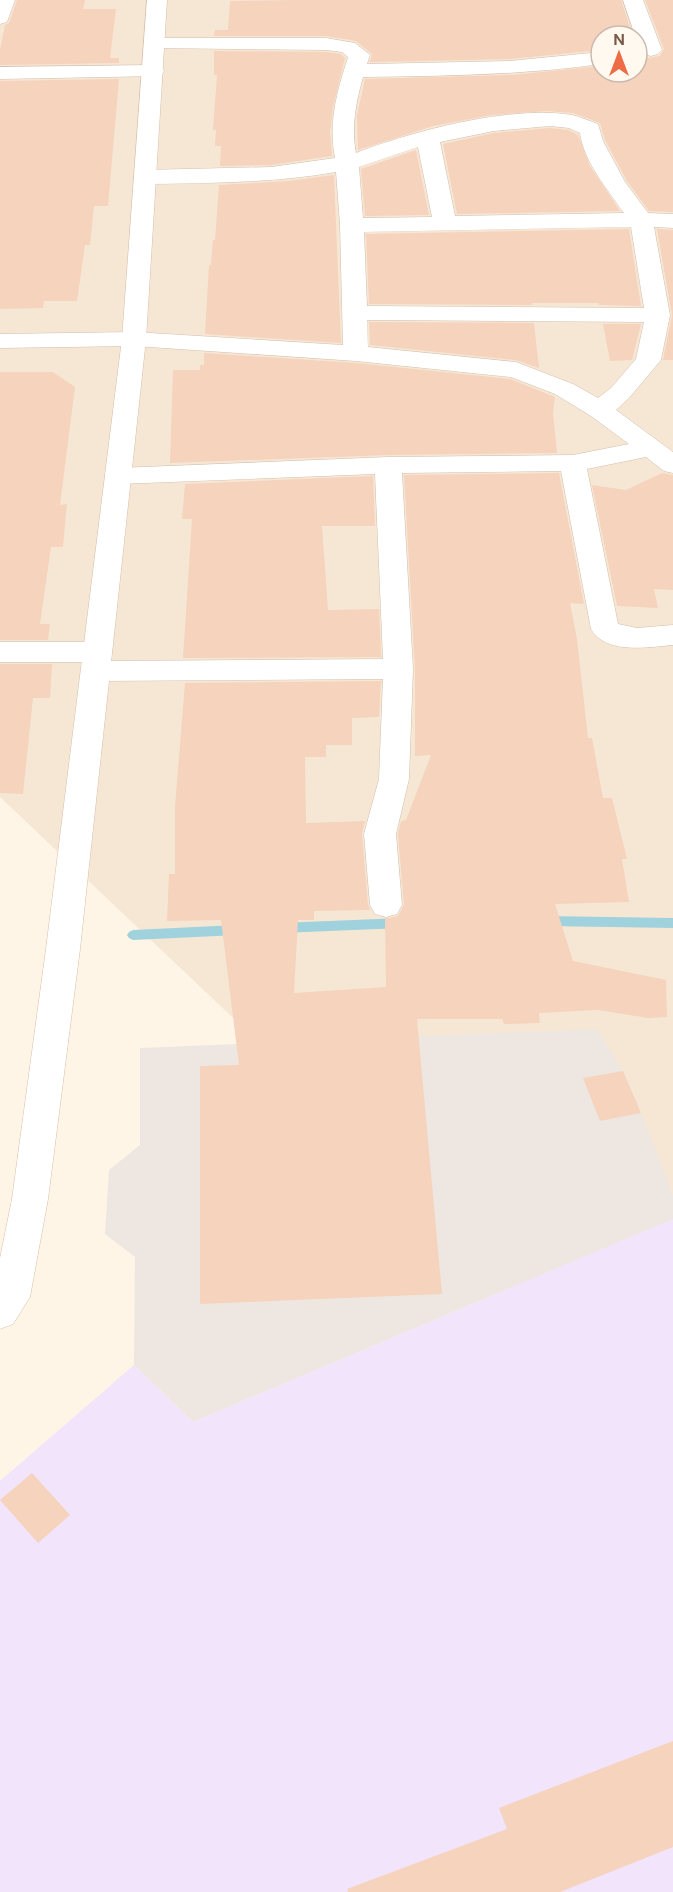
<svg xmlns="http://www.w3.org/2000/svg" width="673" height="1892" font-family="'DM Sans',sans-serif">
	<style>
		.residential { fill: #f6e7d5; fill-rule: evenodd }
		.industrial { fill: #eee7e1 }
		.education { fill: #f2e4fa }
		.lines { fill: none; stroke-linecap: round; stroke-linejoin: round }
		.stream { fill: #9fd2dc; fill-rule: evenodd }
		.building { fill: #f5d3bd }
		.street-casing { stroke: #d3beae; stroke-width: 1 }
		.secondary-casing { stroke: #d7beab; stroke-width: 1 }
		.street { fill: #fff; fill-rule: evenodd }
		.secondary { fill: #fff; fill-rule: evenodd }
	</style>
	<rect width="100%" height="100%" fill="#fef5e7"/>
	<path class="residential" d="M0,0H673V1435L0,797ZM601,36H637V72H601Z"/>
	<path class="industrial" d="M597,1029L623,1071L641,1113L673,1195V1219L193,1422L134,1365L135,1257L105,1234L109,1170L140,1145V1048Z"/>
	<path class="education" d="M673,1219V1892H0V1481L134,1365L193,1422Z"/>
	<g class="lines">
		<path class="stream" d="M545,916L673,918V928L545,926L541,924L539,921L541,918Z
			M402,918L406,920L408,923L406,926L402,928L281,933L277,931L275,928L277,925L281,923Z
			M237,925L241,927L243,930L241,933L237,935L133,940L129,938L127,935L129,932L133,930Z"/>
	</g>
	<path class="building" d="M17,0H85L83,9H116L110,58H119V63L0,65V50L5,25L9,23Z
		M297,0H621L633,36H601V50L510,59L370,62L372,54L356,41L326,36H214L215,30H228L230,1Z
		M645,0H673V212L649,211L627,181L605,140L600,123L573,113L547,111L492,115L433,126L358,150L357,115L365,79L512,75L601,66V72H637V48L642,56L650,58L660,56L664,49Z
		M214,51L326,52L341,54L345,58L333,107L330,132L332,156L271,165L220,166L221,146H215L216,130H213L217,75H214Z
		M119,79L108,206H94L90,245H85L77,301H44L43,308L0,309V81Z
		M550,128L568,130L578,135L590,166L620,211L457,214L443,144L494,133Z
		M416,150L429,215L365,216L361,169Z
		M334,175L341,343L205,334L209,265H211L213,240H215L219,185L289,181Z
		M629,229L641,306L599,305V303H532V305L369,304L366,234Z
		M657,229L673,230V360H663L672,315Z
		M369,322L534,323L539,368L516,360L370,345Z
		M603,324H641L632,360L610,361Z
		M204,353L356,363L510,379L555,397L553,413L557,453L388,455L170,463L173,370H200V365H204Z
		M0,372H53L75,387L60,505L67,504L63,547H51L40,624H50L48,640H0Z
		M559,473L584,604L570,603L577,639L588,738H592L603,798H612L627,859H622L629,902L555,904L573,961L666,980L667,1017L648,1018L598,1010L539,1013L540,1023L504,1024L502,1019H417L442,1294L200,1304V1066L239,1065L221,920L167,921L169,874H175V806L185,683L381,681L379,717L352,718V745H326V757H305L306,823L365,821L362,834L368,905L370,910L314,911V920H298L294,993L386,987L385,919L398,916L404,905L398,834L401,821L406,820L431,755L415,756V669L404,475Z
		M662,473L673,475V590L654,589L658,608L617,606L592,485L626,490Z
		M373,476L375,526H322L328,610L379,609L381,657L183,658L192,519H182L185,484Z
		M0,664H52L50,698H33L23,794L0,793Z
		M623,1071L641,1113L600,1121L583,1078Z
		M32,1473L70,1515L38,1543L0,1500Z
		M673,1741V1847L560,1892H348L347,1889L507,1829L499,1808Z"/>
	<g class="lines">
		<g class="street-casing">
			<path id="street" d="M0,0H15L7,22L0,24Z
				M623,0H643L662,50L658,54L651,56L644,54L640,50Z
				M155,38H326L355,43L370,55L367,64L510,61L601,52V64C522,75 443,76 363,77C356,102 351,127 356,153C413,131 511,105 572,115C581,117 589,121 598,124L603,141L625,182L648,213L673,214V228L654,227L670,315L661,360L629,398L616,410L673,452V473L664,471L646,457L587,469L618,624L637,628L673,625V645C648,647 606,655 591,629L561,471L402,473L413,669L409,779L396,834L402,905L397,914L386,917L375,914L370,905L364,834L379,779L383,679L96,681L86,678L81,671L86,664L92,662H0V642H97L107,645L112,652L107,659L101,661L383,659L375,474L118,484L109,482L105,476L109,470L118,468L388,457L573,455L629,444L591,416L555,394L511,377L356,361L134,346L0,348V334L134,332L343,345L340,225L336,172C273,183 209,183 145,184L137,182L134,177L137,172L145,170L271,167L335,158C328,122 337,92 348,57L342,52L326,50L148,48L145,44L148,40ZM550,126L569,128L580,133C584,162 608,190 624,213L455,216L440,142L494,131ZM418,147L432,217L363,218L359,167ZM631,227L644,308L367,306L364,232ZM367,320L644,322L636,359L611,388L598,398L573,384L516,362L368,347Z
				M153,65L161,66L164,71L161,76L0,79V67Z"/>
		</g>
		<g class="secondary-casing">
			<path id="secondary" d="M147,0H167L146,339L80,949L48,1199L30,1297L13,1324L0,1329V1258L12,1199L46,949L122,339Z"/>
		</g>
		<use href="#street" class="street"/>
		<use href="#secondary" class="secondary"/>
	</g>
	<g transform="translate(619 54)"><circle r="28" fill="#fff9ef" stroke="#cab9ad" stroke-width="1.5"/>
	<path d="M0-4.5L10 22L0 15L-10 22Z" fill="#ee6b46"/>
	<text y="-9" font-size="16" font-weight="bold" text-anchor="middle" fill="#7a5a49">N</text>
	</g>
</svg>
